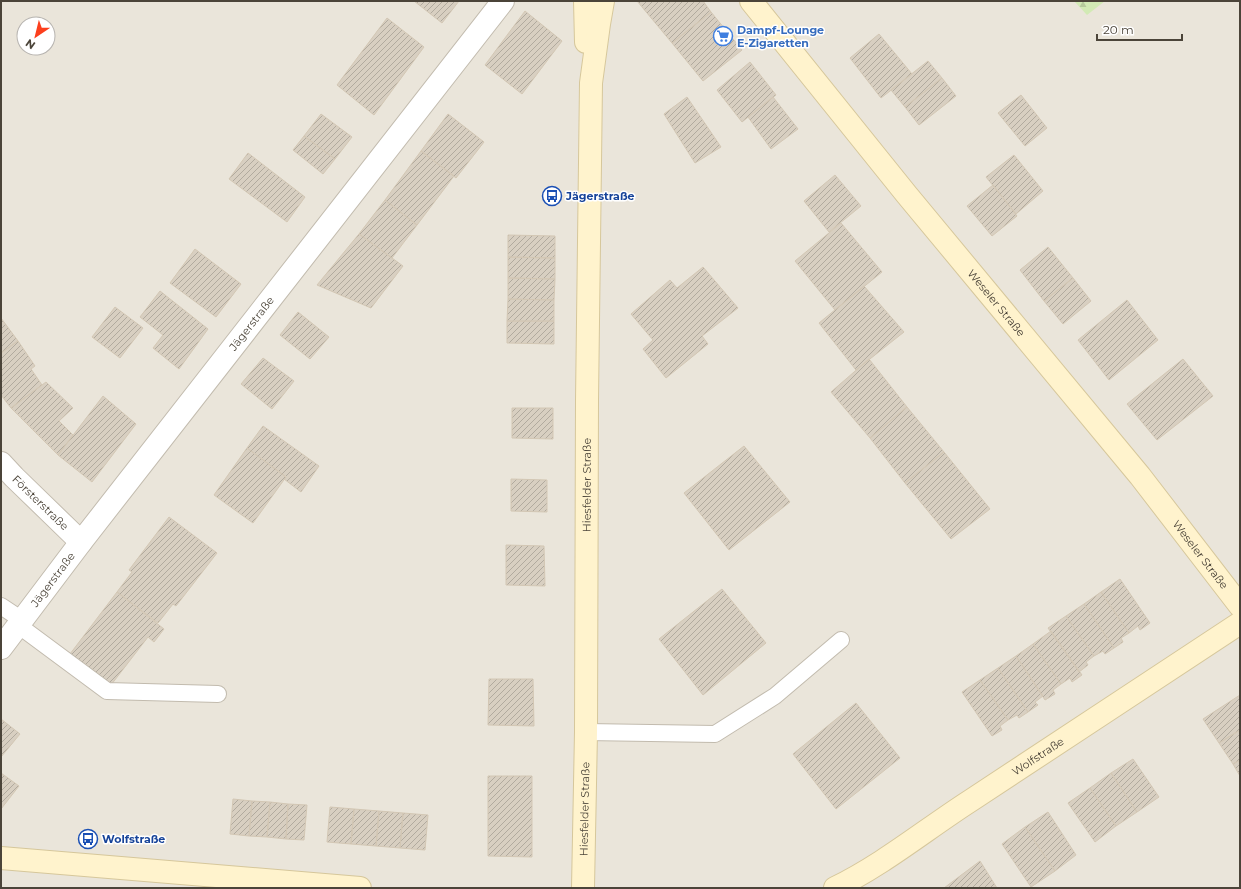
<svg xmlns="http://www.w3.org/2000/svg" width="1241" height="889" font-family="Montserrat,sans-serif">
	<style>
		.residential { fill: #eae5da; fill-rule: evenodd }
		.forest { fill: url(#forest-firs) }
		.building { fill: url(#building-hatch); stroke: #d3c7b4 }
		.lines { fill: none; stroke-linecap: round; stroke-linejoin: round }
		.lane-casing { stroke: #c2bbae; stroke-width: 18 }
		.street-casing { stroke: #c2bbae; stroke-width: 24 }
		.secondary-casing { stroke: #d6c79b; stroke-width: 24 }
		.lane { stroke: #fff; stroke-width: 16 }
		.street { stroke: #fff; stroke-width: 22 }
		.secondary { stroke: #fff3cd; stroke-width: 22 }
		.labels { text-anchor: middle; stroke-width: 3; stroke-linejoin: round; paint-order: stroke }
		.shop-label { font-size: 11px; font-weight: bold; fill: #366cbe; stroke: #fff; text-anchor: start }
		.transit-label { font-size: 11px; font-weight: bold; fill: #164399; stroke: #fff; text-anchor: start }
		.street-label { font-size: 11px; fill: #4b4439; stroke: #fff }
	</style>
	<defs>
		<pattern id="forest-firs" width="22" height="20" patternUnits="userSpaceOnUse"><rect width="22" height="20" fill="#d2eab5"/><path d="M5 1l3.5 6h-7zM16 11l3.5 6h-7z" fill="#b6ca9c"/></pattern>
		<pattern id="building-hatch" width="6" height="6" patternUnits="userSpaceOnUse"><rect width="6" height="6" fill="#d8cfc1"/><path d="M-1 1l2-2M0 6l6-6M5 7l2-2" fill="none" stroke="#b1aa9e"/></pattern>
	</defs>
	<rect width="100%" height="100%" fill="#f6f3ec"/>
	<path class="residential" d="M1,1H1240V888H1ZM24,24H48V48H24Z"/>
	<path class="forest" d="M1074,1H1105L1087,15Z"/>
	<path class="building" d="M414,1H459L442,23Z
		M637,1H703L711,12L672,43Z
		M525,11L562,41L522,94L485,65Z
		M711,12L742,50L703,81L672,43Z
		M387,18L424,47L374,115L337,85Z
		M879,34L912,74L881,98L850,58Z
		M928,61L942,78L905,107L891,90Z
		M750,62L776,95L742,122L717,90Z
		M942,78L956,96L919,125L905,107Z
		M1021,95L1047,128L1025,146L998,113Z
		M687,97L721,147L695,163L664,114Z
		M773,97L798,129L771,149L748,117Z
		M321,114L352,137L335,159L304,136Z
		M448,114L484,142L456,178L421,151Z
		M304,136L335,159L323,174L293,150Z
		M421,151L454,176L417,225L385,200Z
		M248,153L305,197L287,222L229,179Z
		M1014,155L1043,191L1016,214L986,177Z
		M835,175L861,206L829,232L804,201Z
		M993,185L1017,216L992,236L967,206Z
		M385,200L417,225L392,258L359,234Z
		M841,223L882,272L835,310L795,261Z
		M359,234L403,266L371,308L317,285Z
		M508,235L555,236V258L508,257Z
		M1048,247L1073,278L1044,301L1020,270Z
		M195,249L241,284L216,317L170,283Z
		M508,257L555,258V279L508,278Z
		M703,267L738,308L702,336L708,344L666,378L643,349L653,340L631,314L670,280L677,288Z
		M508,278L555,279L554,300L508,299Z
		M1073,278L1091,301L1063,324L1044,301Z
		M864,286L904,332L856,370L819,323Z
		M160,291L208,329L179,369L153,348L163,335L140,317Z
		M508,299L554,300V321H507Z
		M1127,300L1158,340L1109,380L1078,340Z
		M115,307L143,328L120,358L92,337Z
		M298,312L329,337L310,359L280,335Z
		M1,318L18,341L1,353Z
		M507,321H554V344L507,343Z
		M18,341L35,366L31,369L42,385L11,408L1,395V353Z
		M263,358L294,381L272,409L241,384Z
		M869,359L907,407L870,438L831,392Z
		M1183,359L1213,396L1157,440L1127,404Z
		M46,382L73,408L59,421L73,435L58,455L11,408Z
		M103,396L136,424L92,482L58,455Z
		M907,407L944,452L905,483L870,438Z
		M512,408H553V439L512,438Z
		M263,426L319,466L301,492L284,479L286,477L247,448Z
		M744,446L790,502L729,550L684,493Z
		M247,448L286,477L253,523L214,495Z
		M944,452L990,509L951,539L905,483Z
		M511,479L547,480V512L511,511Z
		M169,517L217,553L176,606L173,604L158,623L117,592L132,572L129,570Z
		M506,545L544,546L545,586L506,585Z
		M1120,579L1150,623L1140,630L1138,626L1129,633L1101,592Z
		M722,589L766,643L703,695L659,639Z
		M117,592L164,629L154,642L148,637L111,685L70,654Z
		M1101,592L1129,633L1121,638L1123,642L1114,648L1084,604Z
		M1084,604L1114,648L1105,654L1103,651L1094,656L1066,616Z
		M1066,616L1094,656L1086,662L1088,665L1079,672L1048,628Z
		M1051,631L1082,675L1072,682L1070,678L1061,684L1033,644Z
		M1033,644L1061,684L1053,690L1055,694L1045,700L1016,656Z
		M1016,656L1043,696L1035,702L1038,705L1028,712L998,668Z
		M998,668L1028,712L1019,718L1017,715L1008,720L980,680Z
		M489,679H533L534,726L488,725Z
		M980,680L1008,720L1000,726L1002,730L992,736L962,692Z
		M1240,695V730L1219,743L1203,719Z
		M856,703L900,758L836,809L793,754Z
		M1,719L20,734L1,757Z
		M1240,730V760L1233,764L1219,743Z
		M1133,759L1159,797L1137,812L1111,773Z
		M1240,760V776L1233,764Z
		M1,773L19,786L1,809Z
		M1111,773L1137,812L1116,826L1090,788Z
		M488,776H532V857L488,856Z
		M1090,788L1116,826L1095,842L1068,803Z
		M233,799L252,801L249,836L230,834Z
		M252,801L270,802L267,837L249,836Z
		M270,802L288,804L286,839L267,837Z
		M288,804L307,805L304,840L286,839Z
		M330,807L354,809L351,844L327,842Z
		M354,809L379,811L376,846L351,844Z
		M379,811L403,813L400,848L376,846Z
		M1048,812L1076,855L1055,871L1025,827Z
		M403,813L428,815L425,850L400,848Z
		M1025,827L1055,871L1031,887L1002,844Z
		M980,861L997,888H944Z"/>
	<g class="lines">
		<g class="lane-casing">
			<path id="lane" d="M1,606L22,620
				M18,625L107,691L218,694
				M586,732L715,734L775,696L841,640"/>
		</g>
		<g class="street-casing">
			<g id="street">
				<path id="s1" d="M1,463L14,477L81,542"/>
				<path id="s2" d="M1,648L81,542L503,1"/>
			</g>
		</g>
		<g class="secondary-casing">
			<g id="secondary">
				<path d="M585,1L586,42"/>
				<path id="s3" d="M751,1L907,195L1140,476L1240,606"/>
				<path d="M1,858L360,888"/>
				<path id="s4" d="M583,888L586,732L587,401L591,83L599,24L603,1"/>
				<path id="s5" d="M835,888C884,864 925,830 970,801C1060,742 1150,682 1240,623"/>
			</g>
		</g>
		<use href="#lane" class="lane"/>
		<use href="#street" class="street"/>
		<use href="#secondary" class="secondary"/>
	</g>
	<defs>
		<g id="supermarket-ring" transform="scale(1)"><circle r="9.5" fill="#fff" stroke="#3f7fe0" stroke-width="1.5"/><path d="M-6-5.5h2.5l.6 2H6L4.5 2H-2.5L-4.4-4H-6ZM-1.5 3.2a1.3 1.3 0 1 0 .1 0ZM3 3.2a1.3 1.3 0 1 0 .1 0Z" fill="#3f7fe0"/></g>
		<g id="bus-ring" transform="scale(1)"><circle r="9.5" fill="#fff" stroke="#1a4fb4" stroke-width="1.5"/><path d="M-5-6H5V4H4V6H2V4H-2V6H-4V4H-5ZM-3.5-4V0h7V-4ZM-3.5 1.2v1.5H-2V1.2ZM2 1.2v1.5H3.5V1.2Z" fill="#1a4fb4"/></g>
	</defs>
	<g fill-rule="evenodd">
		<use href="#supermarket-ring" x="723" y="36"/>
		<use href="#bus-ring" x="552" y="196"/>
		<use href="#bus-ring" x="88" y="839"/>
	</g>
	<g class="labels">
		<g class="shop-label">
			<text x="737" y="34">Dampf-Lounge<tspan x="737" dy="13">E-Zigaretten</tspan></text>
		</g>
		<g class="transit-label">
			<text x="566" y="200">Jägerstraße</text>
			<text x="102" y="843">Wolfstraße</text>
		</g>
		<g class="street-label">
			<text dy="4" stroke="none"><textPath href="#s3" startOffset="389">Weseler Straße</textPath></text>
			<text dy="4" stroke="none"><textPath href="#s2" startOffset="410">Jägerstraße</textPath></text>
			<text dy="4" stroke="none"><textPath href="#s4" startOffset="403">Hiesfelder Straße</textPath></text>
			<text dy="4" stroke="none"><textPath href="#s1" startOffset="56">Försterstraße</textPath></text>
			<text dy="4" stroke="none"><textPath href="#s3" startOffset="713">Weseler Straße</textPath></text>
			<text dy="4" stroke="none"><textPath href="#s2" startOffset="86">Jägerstraße</textPath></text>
			<text dy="4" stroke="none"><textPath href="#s5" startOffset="242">Wolfstraße</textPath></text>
			<text dy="4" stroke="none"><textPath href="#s4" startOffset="79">Hiesfelder Straße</textPath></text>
		</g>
	</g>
	<rect width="1241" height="889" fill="none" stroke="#4b4439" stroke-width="4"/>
	<g transform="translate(36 36) rotate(215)"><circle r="19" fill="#ffffff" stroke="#b7b4b0"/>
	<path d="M0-3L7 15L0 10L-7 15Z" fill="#fc3f1d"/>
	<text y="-6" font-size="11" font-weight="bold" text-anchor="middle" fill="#4b4439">N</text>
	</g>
	<path d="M1097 34v6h85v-6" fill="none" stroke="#4b4439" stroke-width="2"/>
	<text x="1103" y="34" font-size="12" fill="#4b4439" stroke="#ffffff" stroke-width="3" paint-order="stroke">20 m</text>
</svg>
